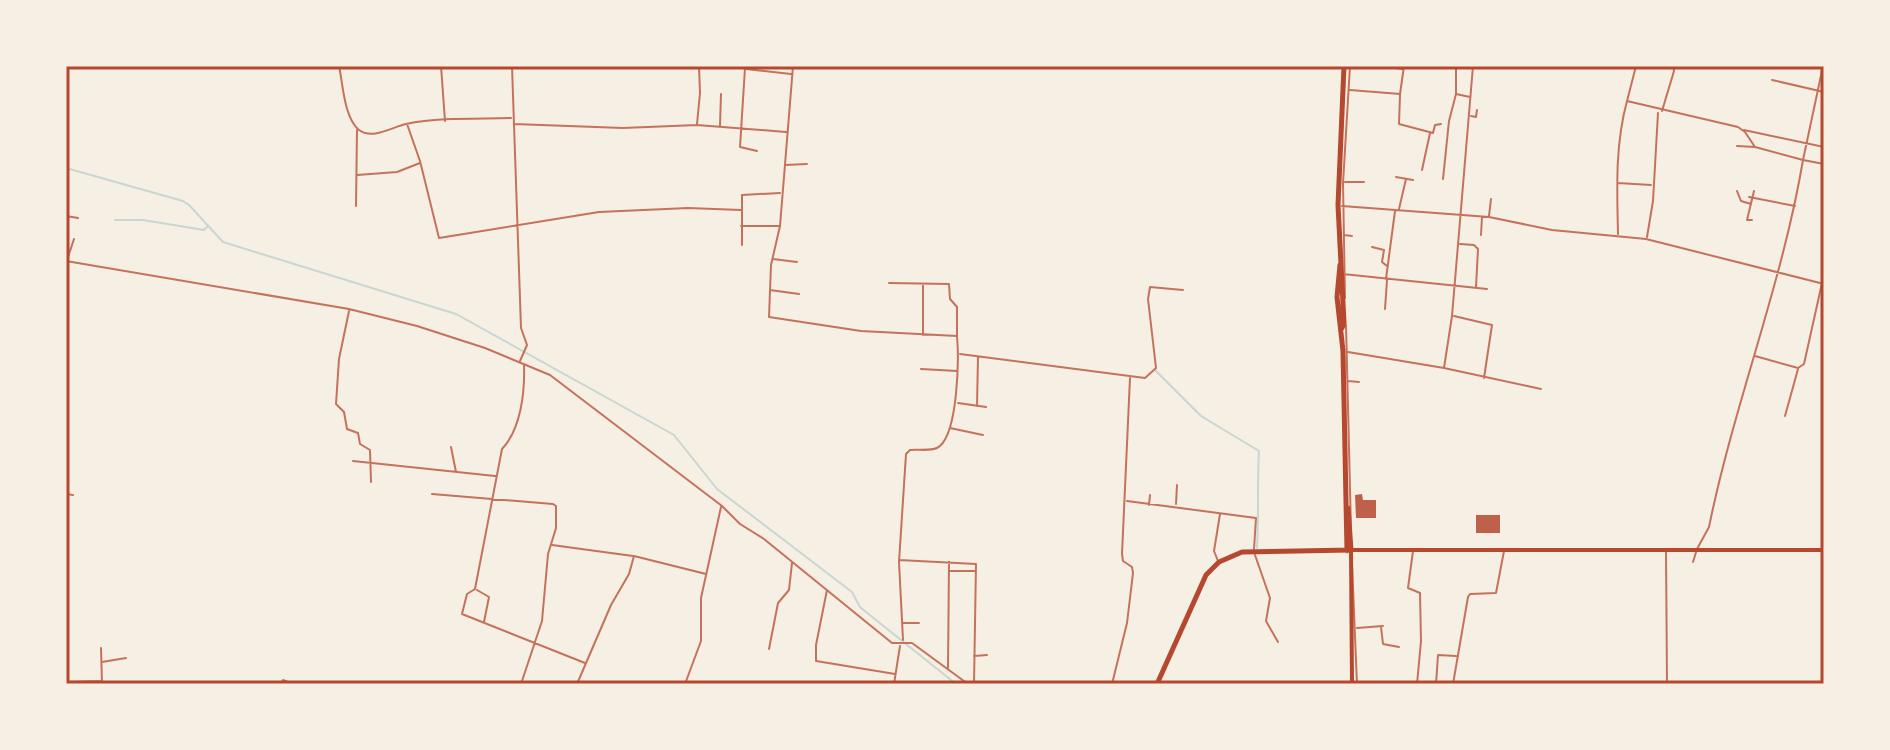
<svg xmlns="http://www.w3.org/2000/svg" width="1890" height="750" font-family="Montserrat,sans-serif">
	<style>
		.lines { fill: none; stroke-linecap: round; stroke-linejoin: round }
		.stream { stroke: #c9d6d2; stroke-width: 2 }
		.building { fill: #bf614a }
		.minor { stroke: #c5725c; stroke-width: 2 }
		.secondary { stroke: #b5482f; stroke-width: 4 }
		.primary { stroke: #b5482f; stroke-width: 4 }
		.trunk { stroke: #b5482f; stroke-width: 5 }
		.neatline { fill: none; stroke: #b5482f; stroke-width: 3 }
	</style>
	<rect width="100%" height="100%" fill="#f6efe4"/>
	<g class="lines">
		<path class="stream" d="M66,168L183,201L189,205L223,242L456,314L674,435L717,489L852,592L860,607L871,616L956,684
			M115,220H143L204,230L208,226
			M1155,370L1201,416L1259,451C1257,483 1259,515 1257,548"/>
	</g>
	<path class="building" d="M1362,494L1363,500H1376V518H1356L1355,495Z
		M1476,515H1500V533H1476Z"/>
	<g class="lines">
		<path class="minor" d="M339,66C343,84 344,118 359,130C373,140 392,127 406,124C440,117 477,119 511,118
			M441,66L445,121
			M512,66L521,328L527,345L520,361
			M734,66L745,68L740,147L757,151
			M793,66L780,226L771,265L769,317L861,331L957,336C959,359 958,430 940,446C934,452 919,449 910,450L906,454L899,562L903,640
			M1350,66H1359
			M1380,66L1403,69
			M1456,66V94L1470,97
			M1636,66L1627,101L1738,127L1745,132L1755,147L1803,160C1782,285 1734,404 1709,527L1697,549L1693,562
			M1823,66L1803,160L1824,164
			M746,69L791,74
			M1772,80L1824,92
			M1350,90L1400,94L1404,66
			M1400,95L1399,124L1433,133L1435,125L1441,124
			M1662,111L1674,71L1673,66
			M1471,116L1476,117L1477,110
			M407,124L420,161L439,238L599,212L688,208L741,210
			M514,124L623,128L697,125L786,132
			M697,124L700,93L699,66
			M720,126L721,94
			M1744,130L1824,147
			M1737,146L1755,147
			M785,165L807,164
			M1422,170L1430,133
			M357,175L397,172L420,163
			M1396,177L1413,180
			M1443,179L1449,121L1456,94
			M1345,182H1364
			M1618,183L1651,185
			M1737,191L1741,201L1751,204
			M1749,197L1795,206
			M356,206L357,130
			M1342,206L1489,217L1552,230L1646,239L1824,284
			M1399,209L1406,179
			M66,216L78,218
			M1489,216L1491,199
			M1752,220H1747L1754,191
			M741,226H779
			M1618,234C1617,189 1615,145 1627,101
			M1344,235L1352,236
			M1481,235L1482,217
			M1647,237L1653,201L1658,113
			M1460,244L1474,245L1478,249L1476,287
			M742,245V195L780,193
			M1372,247L1384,250L1382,262L1387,266
			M773,259L797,262
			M67,260L74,239
			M66,261L349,309L417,326L485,348L550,375L722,506L740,524L764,539L892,643H912L968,684
			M1343,274L1487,289
			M1386,279L1395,211
			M889,283L949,284L950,299L957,307V336
			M770,290L799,294
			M1345,298L1343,183L1350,66
			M1385,309L1387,280
			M349,311L339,359L336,404L344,412L347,429L358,433L360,444L370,450L371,482
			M1454,316L1492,325L1484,378
			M1346,325L1351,530
			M923,335V285
			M1348,352L1444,368L1541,389
			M960,354L1145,378L1156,368L1148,299L1150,287L1183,290
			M1755,356L1798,368L1804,364L1824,274
			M524,364C525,392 521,429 502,449L475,589L467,594L462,614L585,663
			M1444,368L1452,316L1473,66
			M921,369L957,371
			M1348,381L1359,382
			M958,403L986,407
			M977,406L978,357
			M1785,416L1798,369
			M950,428L983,435
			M451,447L456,472
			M353,461L495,476
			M66,494L73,495
			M432,494L553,504L556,506V528L548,554L542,621L521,684
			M1127,501L1256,518L1254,549
			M1176,504L1177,485
			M1149,505L1150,495
			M552,545L633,556
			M1413,551L1408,588L1420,593L1421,641L1417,684
			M1666,551L1667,684
			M1255,555L1270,598L1266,621L1278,642
			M899,560L976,564L974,684
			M1218,561L1214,551L1220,514
			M1352,564L1357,684
			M950,571H976
			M477,590L489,597L484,622
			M827,590L816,645V661L895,674
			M903,623H919
			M1381,627L1383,644L1399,647
			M1357,628L1383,626
			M101,648L102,684
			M769,649L778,603L789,590L792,563
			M974,656L987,655
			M102,662L126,658
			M948,668L949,562
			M66,682L101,681
			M281,684L283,680L293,684
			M577,684L611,605L629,574L634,556L706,574
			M685,684L701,641V598L721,507
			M894,684L900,646
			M1112,684L1127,623L1133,573L1132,567L1123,561L1122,554L1130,378
			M1371,684H1373
			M1436,684L1438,655L1456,656
			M1453,684L1468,597L1470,594L1496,593L1504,551"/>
		<path class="secondary" d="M1351,551L1352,684"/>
		<path class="primary" d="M1351,550H1824"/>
		<path class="trunk" d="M1340,265L1337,297L1343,351L1347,551
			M1342,328L1344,323L1338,205L1344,66
			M1157,684L1206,575L1219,562L1242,552L1351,550L1348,508"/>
	</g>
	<rect width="1890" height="750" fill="none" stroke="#f6efe4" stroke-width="136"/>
	<rect x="68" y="68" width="1754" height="614" class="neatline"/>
</svg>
